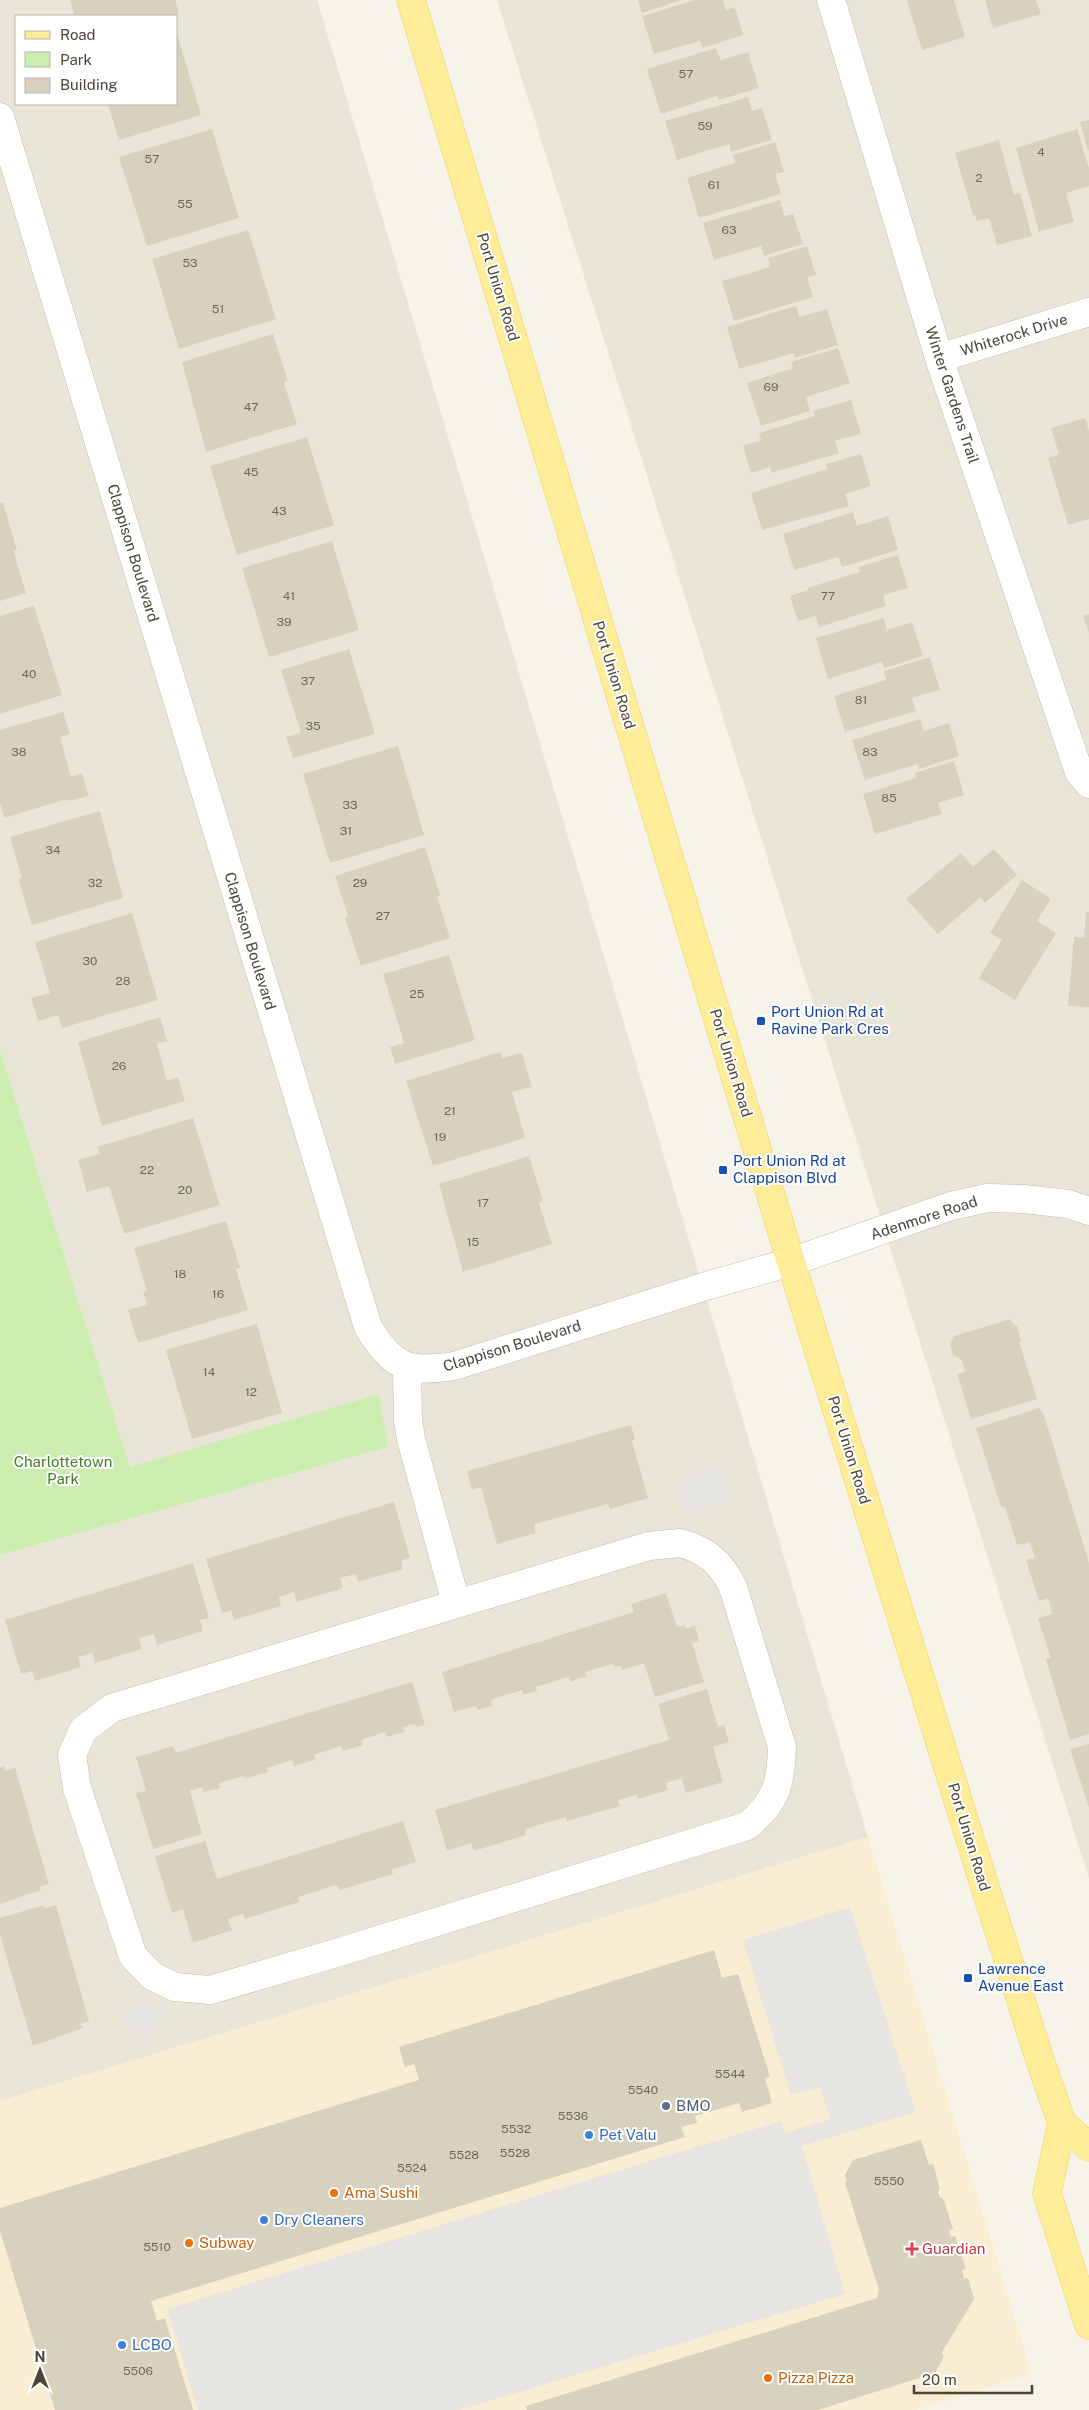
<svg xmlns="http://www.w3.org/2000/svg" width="1089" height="2410" font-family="'Public Sans',sans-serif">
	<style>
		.residential { fill: #eae6d7; fill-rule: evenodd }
		.commercial { fill: #f9edd3 }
		.green { fill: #cbedaf }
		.parking { fill: #e7e5e1 }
		.building { fill: #d8d1bd }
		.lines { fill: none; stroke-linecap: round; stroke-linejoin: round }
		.minor-casing { stroke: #c2bcab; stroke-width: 29 }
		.major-casing { stroke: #eed15f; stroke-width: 29 }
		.minor { stroke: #fff; stroke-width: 28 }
		.major { stroke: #ffec99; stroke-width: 28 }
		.transit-dot { fill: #1a4fb4; stroke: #fff; stroke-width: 2 }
		.service-dot { fill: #5c6f8a; stroke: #fff; stroke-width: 2 }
		.shop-dot { fill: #3f7fe0; stroke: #fff; stroke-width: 2 }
		.food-dot { fill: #e8710a; stroke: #fff; stroke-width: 2 }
		.health-dot { fill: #e0444e; stroke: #fff; stroke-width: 2 }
		.labels { text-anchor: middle; stroke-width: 4; stroke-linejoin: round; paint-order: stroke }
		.number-label { font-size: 12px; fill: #6e6858 }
		.street-label { font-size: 15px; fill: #4a4536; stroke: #fff }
		.transit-label { font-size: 15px; fill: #164399; stroke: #fff; text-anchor: start }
		.park-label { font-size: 15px; fill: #3e8224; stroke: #fff }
		.service-label { font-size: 15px; fill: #4e5e75; stroke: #fff; text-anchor: start }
		.shop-label { font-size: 15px; fill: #366cbe; stroke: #fff; text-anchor: start }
		.food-label { font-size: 15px; fill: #c56008; stroke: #fff; text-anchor: start }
		.health-label { font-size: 15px; fill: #be3a42; stroke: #fff; text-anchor: start }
	</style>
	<rect width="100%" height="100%" fill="#f6f3e9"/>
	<path class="residential" d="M0,0H317L868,1837L0,2101V1555L388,1447L379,1394L130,1468L0,1050ZM16,16H176V104H16Z
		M497,0H1089V1879Z"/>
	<path class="commercial" d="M868,1837L1032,2374L916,2410H0V2101Z"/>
	<path class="green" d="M0,1050L130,1467L379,1394L388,1447L0,1555Z"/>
	<path class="parking" d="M718,1466L730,1500L685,1513L676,1479Z
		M850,1907L916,2112L802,2146L845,2294L459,2410H198L167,2309L781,2121L785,2133L830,2119L820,2087L791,2095L743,1940Z
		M137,1995L166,2010L150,2040L122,2025Z"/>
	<path class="building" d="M70,0H175L179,13L167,16H75Z
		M638,0H681L642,13Z
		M695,0H723L726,10L735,7L743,35L703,48L700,41L654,54L642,16Z
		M907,0H954L965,37L922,50Z
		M985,0H1036L1041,14L993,28Z
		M177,33L201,115L119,140L108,104H176Z
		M716,48L721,60L748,52L759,88L719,100L717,96L661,114L647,69Z
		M748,97L752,111L762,108L772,140L731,152L729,144L677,160L665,121Z
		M1089,120V150L1088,151L1080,122Z
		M212,129L239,218L147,246L119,157Z
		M1077,129L1089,168V186L1066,193L1074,222L1039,232L1016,148Z
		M999,140L1014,195L1020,193L1032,236L997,245L989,218L977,221L975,215H973L955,153Z
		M775,142L784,172L775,174L781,194L699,218L687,178L735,163L733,155Z
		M780,200L784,216L793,214L803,244L764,256L761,246L714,260L703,223Z
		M248,230L276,319L179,349L152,259Z
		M807,246L816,275L807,277L813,297L734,321L722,281L770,267L768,258Z
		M796,306L799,317L827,309L838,345L795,358L794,353L739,369L727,327Z
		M273,334L288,381L284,383L297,424L206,452L182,362Z
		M838,348L850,383L806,397L810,411L761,426L747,383L793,368L791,362Z
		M851,400L861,434L835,441L839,453L771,473L770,467L751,473L743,446L761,440L759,433L815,416L813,411Z
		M1085,418L1089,431V519L1068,525L1048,458L1059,454L1051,428Z
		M307,437L334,525L237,555L210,466Z
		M861,454L871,486L845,494L849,506L762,530L751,493L827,469L826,464Z
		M0,503H3L17,550H13L26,593L0,601Z
		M853,512L857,526L888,516L898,550L842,567L838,557L794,570L783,534Z
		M332,541L359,630L269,657L242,568Z
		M898,555L908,588L883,595L886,606L819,627L816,616L798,621L790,596L808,590L807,588L860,572L859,567Z
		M34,606L62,695L0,714V616Z
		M1089,614V633L1083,616Z
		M884,618L887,630L912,622L923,656L884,668L882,662L828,679L816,638Z
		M349,649L375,734L293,758L286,737L301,733L281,670Z
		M930,657L940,690L912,698L916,711L845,732L834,696L886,680L884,671Z
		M63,712L70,734L60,737L71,777L82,773L89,796L68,801L67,799L4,818L0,803V730Z
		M920,719L924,731L949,723L959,756L919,769L917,764L865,780L852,740Z
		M398,746L424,835L330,863L303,774Z
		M954,761L964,795L938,803L942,814L875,834L863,794L916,778L915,773Z
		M100,811L123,898L32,925L20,884L19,879L22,878L10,837Z
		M425,847L440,895L437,896L450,938L361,966L345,918L348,916L335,876Z
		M994,849L1017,875L985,903L981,897L938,934L906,899L961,853L973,867Z
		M1022,880L1051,899L1037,921L1056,933L1015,1000L979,978L1002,940L990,933Z
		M1086,912H1089V1007L1068,1006L1074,937L1084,938Z
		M132,913L158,1000L62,1028L58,1015L38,1021L31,998L50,993L35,942Z
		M449,955L475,1040L395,1064L390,1047L404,1043L383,974Z
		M160,1017L167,1041L157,1044L167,1081L178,1077L185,1101L102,1126L78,1042Z
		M500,1052L502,1058L522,1053L532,1087L512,1092L525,1138L433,1166L406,1081Z
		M193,1118L220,1205L124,1234L109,1186L87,1192L78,1160L100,1154L97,1147Z
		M529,1156L543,1201L539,1203L552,1244L463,1272L439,1184Z
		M226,1221L240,1268L236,1269L248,1310L138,1343L128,1310L147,1305L143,1292L147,1291L134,1248Z
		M1011,1319L1012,1323L1017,1326L1021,1341L1019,1342L1037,1399L971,1419L957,1374L965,1372L962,1360L953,1355L950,1345L954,1336Z
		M257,1324L282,1413L192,1439L166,1350Z
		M1039,1408L1044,1415L1089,1563V1734L1070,1740L1046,1659L1051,1658L1038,1618L1052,1614L1048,1598L1039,1601L1026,1560L1035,1558L1030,1542L1017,1545L1005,1507H1001L976,1428Z
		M631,1425L635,1439L632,1441L648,1498L610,1509L608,1504L534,1524L536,1533L497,1544L481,1487L472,1490L467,1471Z
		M394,1502L410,1558L401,1561L403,1569L358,1582L356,1574L340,1578L343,1588L297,1602L294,1592L279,1597L281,1606L234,1620L231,1610L222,1613L206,1559Z
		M193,1563L209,1618L200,1620L203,1631L157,1645L154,1634L139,1638L142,1649L95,1663L92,1653L78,1657L81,1667L35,1681L32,1671L21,1674L5,1620Z
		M666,1593L677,1627L685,1625L686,1629L695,1625L699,1641L692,1643L704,1682L655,1697L644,1663L622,1670L620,1665L614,1667L613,1664L585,1672L587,1676L570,1682L569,1677L536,1687L537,1691L523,1695L522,1690L491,1700L492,1706L478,1710L476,1706L454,1712L442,1672L634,1612L631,1604Z
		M412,1682L425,1725L416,1727L415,1724L403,1727L405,1732L387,1737L385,1732L361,1740L363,1745L343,1751L341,1746L314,1755L315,1760L294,1766L292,1760L267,1768L268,1772L245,1779L244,1776L219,1783L220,1788L204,1792L202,1787L190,1791L202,1834L153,1849L136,1793L146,1791L136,1757L173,1746L175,1753Z
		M707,1689L718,1727L724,1725L729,1742L713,1747L723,1782L686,1793L681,1778L666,1783L668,1790L638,1799L637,1795L618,1800L620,1806L567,1821L566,1817L525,1829L526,1835L474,1851L471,1843L447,1851L435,1810L669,1740L658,1704Z
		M1089,1744V1808L1070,1749Z
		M4,1766L5,1771L15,1768L49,1884L40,1887L41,1890L0,1904V1768Z
		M403,1821L416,1862L392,1869L393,1874L340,1890L337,1885L298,1897L299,1902L245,1919L243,1914L228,1919L232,1930L193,1943L183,1909L172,1913L155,1856L205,1841L217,1879Z
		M44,1905L45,1908L56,1905L89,2021L80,2024L83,2028L33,2046L0,1935V1918Z
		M714,1950L722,1978L738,1974L770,2077L765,2078L772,2103L742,2112L739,2103L695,2116L697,2123L681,2127L685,2137L151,2301L157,2321L165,2318L193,2410H55L0,2231V2208L419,2080L414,2064L405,2067L399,2047Z
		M921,2140L929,2165L933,2164L940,2189L938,2190L940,2198H943L953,2229L949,2230L951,2237L955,2236L966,2269L962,2270L964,2279L968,2278L974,2299L942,2352L944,2357L935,2373L818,2410H527L526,2406L877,2298L879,2290L845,2183L847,2182L845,2175L853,2160Z"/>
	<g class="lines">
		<g class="minor-casing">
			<path id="minor" d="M831,0L939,358L1079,772L1089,784
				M0,117L368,1327C393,1368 408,1373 454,1366L706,1286L791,1262L951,1206L987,1198L1024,1199L1068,1204L1089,1211
				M939,358L1089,312
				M407,1368L408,1420L411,1439L456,1603
				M680,1543C707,1550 721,1563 733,1587L782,1747C781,1785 776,1802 747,1826L333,1954L210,1990L175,1987L152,1976L133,1956L77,1788L72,1755L83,1730L112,1708L649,1546Z"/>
		</g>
		<g class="major-casing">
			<path id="major" d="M411,0L791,1262L984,1884L1039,2057L1062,2123L1089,2147
				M1062,2123L1047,2193L1089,2325"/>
		</g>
		<use href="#minor" class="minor"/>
		<use href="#major" class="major"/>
	</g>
	<g class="transit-dot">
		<rect x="756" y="1016" width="10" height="10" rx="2.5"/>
		<rect x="718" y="1165" width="10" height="10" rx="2.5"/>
		<rect x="963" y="1973" width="10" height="10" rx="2.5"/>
	</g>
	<circle class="service-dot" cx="666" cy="2106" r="5"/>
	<g class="shop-dot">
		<circle cx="589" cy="2135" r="5"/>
		<circle cx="264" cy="2220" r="5"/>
		<circle cx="122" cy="2345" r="5"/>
	</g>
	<g class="food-dot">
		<circle cx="334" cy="2193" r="5"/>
		<circle cx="189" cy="2243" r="5"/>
		<circle cx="768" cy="2378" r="5"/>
	</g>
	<path class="health-dot" d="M909.5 2241.5h5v5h5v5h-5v5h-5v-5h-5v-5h5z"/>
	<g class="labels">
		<g class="number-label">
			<text x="686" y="78">57</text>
			<text x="705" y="130">59</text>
			<text x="1041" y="156">4</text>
			<text x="152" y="163">57</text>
			<text x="979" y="182">2</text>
			<text x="714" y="189">61</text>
			<text x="185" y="208">55</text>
			<text x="729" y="234">63</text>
			<text x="190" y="267">53</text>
			<text x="218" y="313">51</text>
			<text x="771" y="391">69</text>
			<text x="251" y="411">47</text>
			<text x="251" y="476">45</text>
			<text x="279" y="515">43</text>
			<text x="289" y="600">41</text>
			<text x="828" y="600">77</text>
			<text x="284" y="626">39</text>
			<text x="29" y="678">40</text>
			<text x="308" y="685">37</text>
			<text x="861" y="704">81</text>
			<text x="313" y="730">35</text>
			<text x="19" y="756">38</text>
			<text x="870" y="756">83</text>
			<text x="889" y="802">85</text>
			<text x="350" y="809">33</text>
			<text x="346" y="835">31</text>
			<text x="53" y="854">34</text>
			<text x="95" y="887">32</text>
			<text x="360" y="887">29</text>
			<text x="383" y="920">27</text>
			<text x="90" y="965">30</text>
			<text x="123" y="985">28</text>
			<text x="417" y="998">25</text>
			<text x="119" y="1070">26</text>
			<text x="450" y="1115">21</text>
			<text x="440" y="1141">19</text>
			<text x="147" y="1174">22</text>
			<text x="185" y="1194">20</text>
			<text x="483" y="1207">17</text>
			<text x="473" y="1246">15</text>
			<text x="180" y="1278">18</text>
			<text x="218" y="1298">16</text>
			<text x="209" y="1376">14</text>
			<text x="251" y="1396">12</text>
			<text x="730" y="2078">5544</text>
			<text x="643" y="2094">5540</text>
			<text x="573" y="2120">5536</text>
			<text x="516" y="2133">5532</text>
			<text x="515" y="2157">5528</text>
			<text x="464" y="2159">5528</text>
			<text x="412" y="2172">5524</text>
			<text x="889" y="2185">5550</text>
			<text x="157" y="2251">5510</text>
			<text x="138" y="2375">5506</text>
		</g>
		<g class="street-label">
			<text transform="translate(498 287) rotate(73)" y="5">Port Union Road</text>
			<text transform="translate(1014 335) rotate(-17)" y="5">Whiterock Drive</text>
			<text transform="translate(952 395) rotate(72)" y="5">Winter Gardens Trail</text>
			<text transform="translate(133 553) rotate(73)" y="5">Clappison Boulevard</text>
			<text transform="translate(614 675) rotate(73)" y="5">Port Union Road</text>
			<text transform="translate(250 941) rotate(73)" y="5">Clappison Boulevard</text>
			<text transform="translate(731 1063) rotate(73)" y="5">Port Union Road</text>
			<text transform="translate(924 1218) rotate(-18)" y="5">Adenmore Road</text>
			<text transform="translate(512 1346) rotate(-17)" y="5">Clappison Boulevard</text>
			<text transform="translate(849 1450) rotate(73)" y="5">Port Union Road</text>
			<text transform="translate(969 1837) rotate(73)" y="5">Port Union Road</text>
		</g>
		<g class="transit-label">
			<text x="771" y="1017">Port Union Rd at<tspan x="771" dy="17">Ravine Park Cres</tspan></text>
			<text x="733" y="1166">Port Union Rd at<tspan x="733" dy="17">Clappison Blvd</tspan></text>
			<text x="978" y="1974">Lawrence<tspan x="978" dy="17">Avenue East</tspan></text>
		</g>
		<g class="park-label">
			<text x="63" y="1467">Charlottetown<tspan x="63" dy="17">Park</tspan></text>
		</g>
		<g class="service-label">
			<text x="676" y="2111">BMO</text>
		</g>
		<g class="shop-label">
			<text x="599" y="2140">Pet Valu</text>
			<text x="274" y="2225">Dry Cleaners</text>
			<text x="132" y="2350">LCBO</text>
		</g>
		<g class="food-label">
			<text x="344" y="2198">Ama Sushi</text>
			<text x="199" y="2248">Subway</text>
			<text x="778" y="2383">Pizza Pizza</text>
		</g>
		<g class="health-label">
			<text x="922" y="2254">Guardian</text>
		</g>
	</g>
	<rect x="15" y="15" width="162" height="90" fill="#ffffff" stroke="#b7b5af"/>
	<rect x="25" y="31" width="25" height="8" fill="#ffec99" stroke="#b7b5af"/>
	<text x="60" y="40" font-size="15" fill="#4a4536">Road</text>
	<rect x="25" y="52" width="25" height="15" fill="#cbedaf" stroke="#b7b5af"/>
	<text x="60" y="65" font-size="15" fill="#4a4536">Park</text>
	<rect x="25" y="78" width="25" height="15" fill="#d8d1bd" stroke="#b7b5af"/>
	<text x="60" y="90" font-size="15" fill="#4a4536">Building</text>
	<g transform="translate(40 2370)" stroke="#ffffff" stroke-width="4" paint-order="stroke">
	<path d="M0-4L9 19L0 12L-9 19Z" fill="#4a4536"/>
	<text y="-8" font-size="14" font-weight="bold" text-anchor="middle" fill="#4a4536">N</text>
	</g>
	<path d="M914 2385v8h118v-8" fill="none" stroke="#4a4536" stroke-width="2.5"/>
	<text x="922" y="2385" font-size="15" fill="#4a4536" stroke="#ffffff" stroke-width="4" paint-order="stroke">20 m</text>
</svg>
